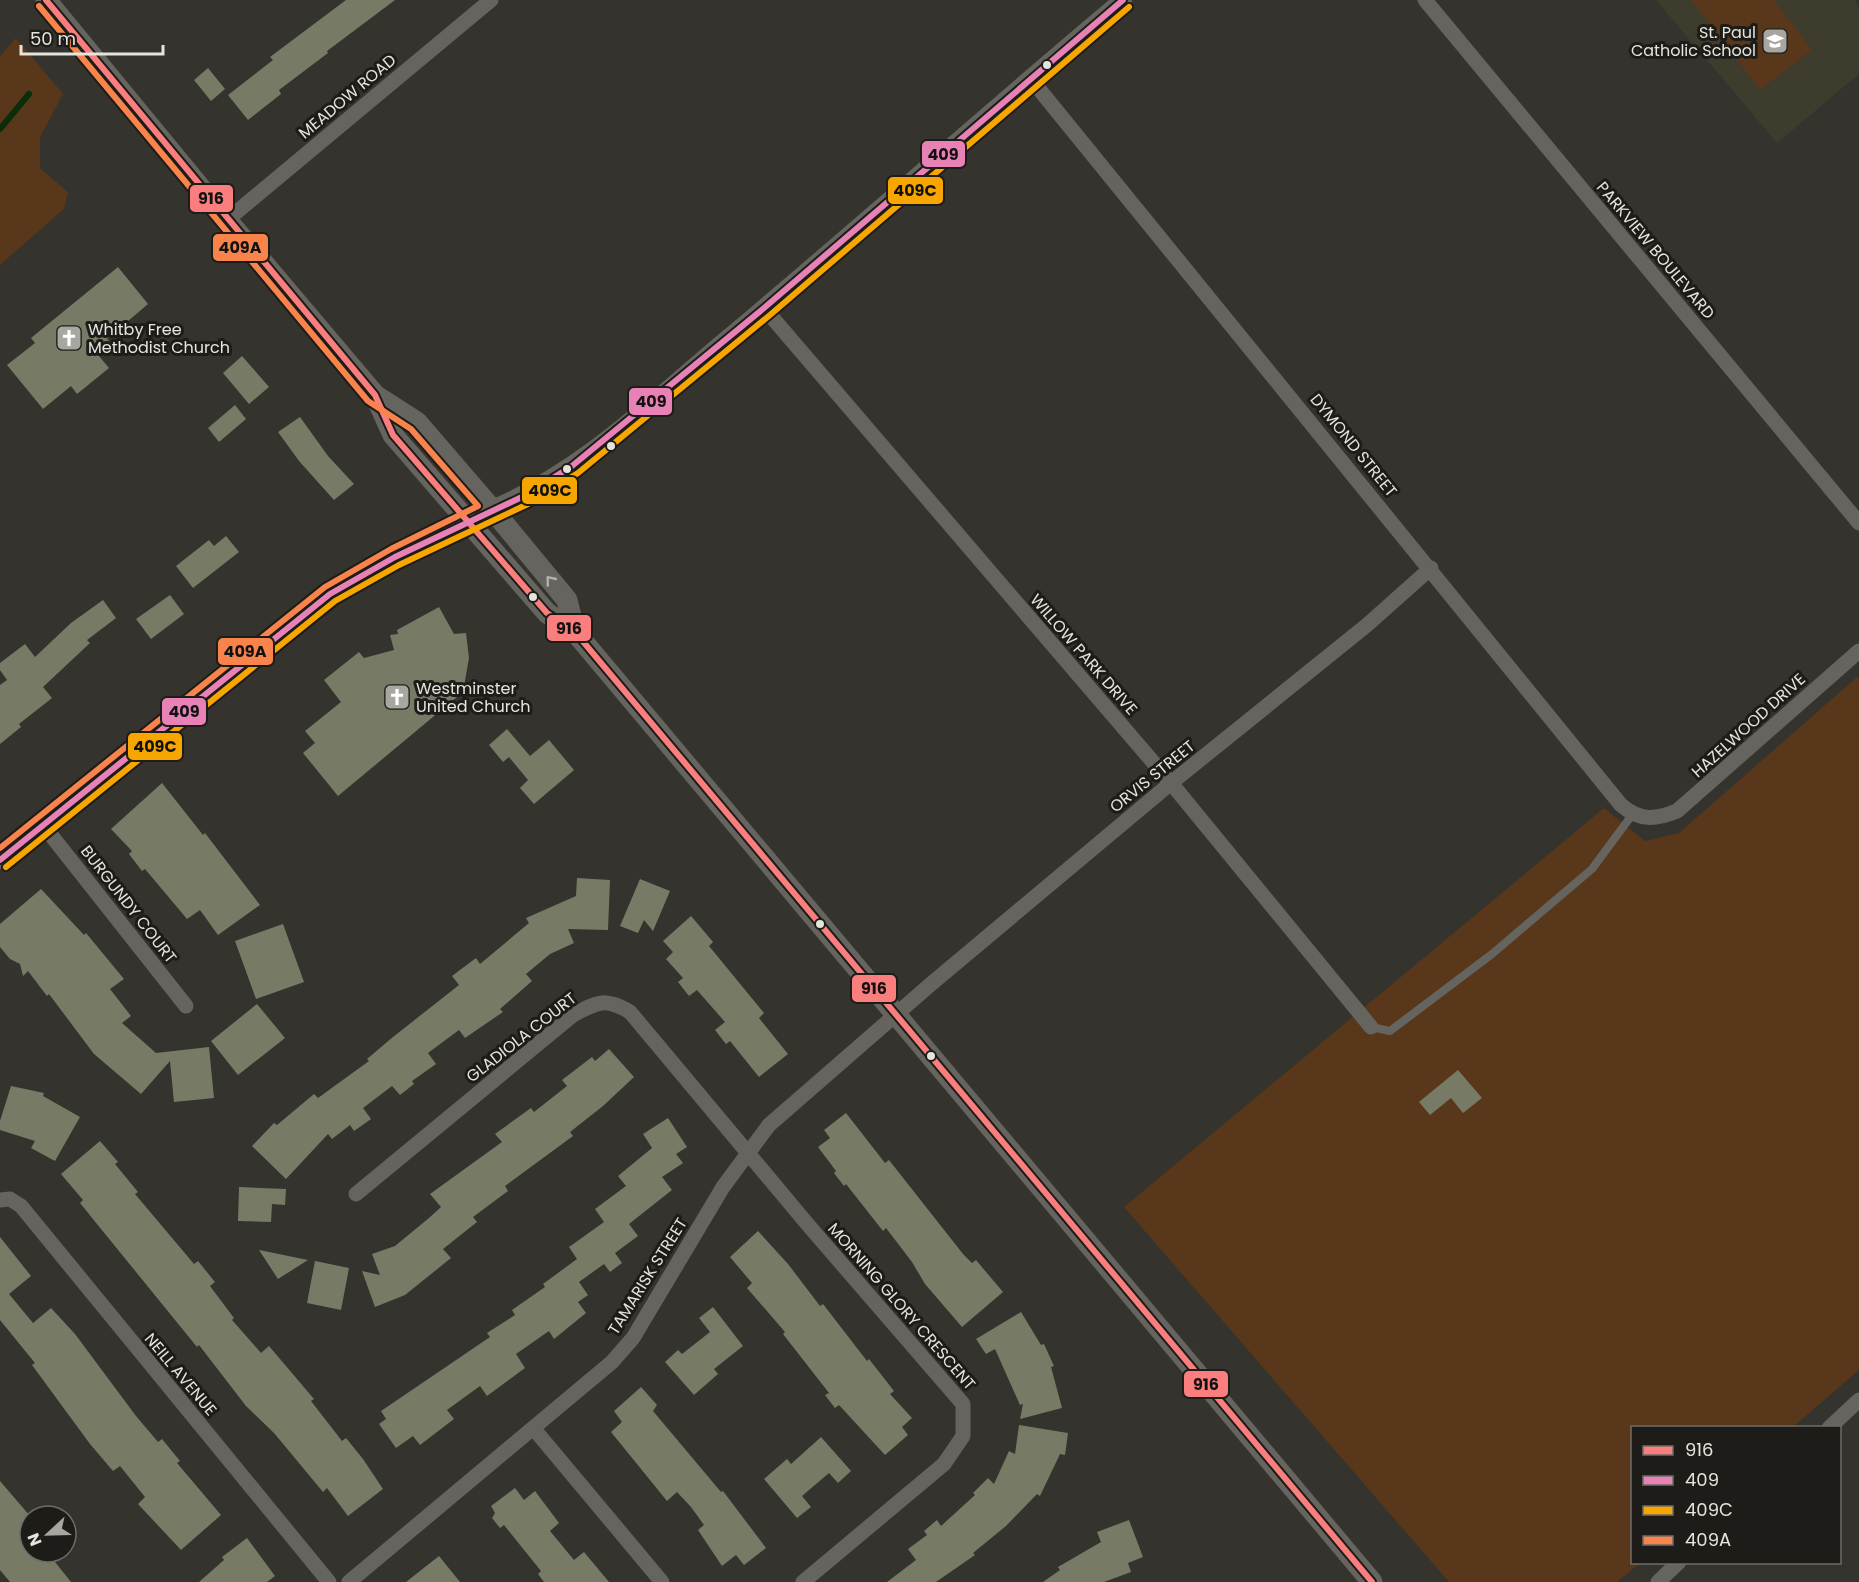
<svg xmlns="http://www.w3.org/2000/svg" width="1859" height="1582" font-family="Poppins,sans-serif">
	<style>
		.built { fill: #3e3c2c }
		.green { fill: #58371a }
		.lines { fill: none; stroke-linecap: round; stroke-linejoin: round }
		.stream { stroke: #0c2d09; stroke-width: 6 }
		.building { fill: #777b66 }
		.service { stroke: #65645f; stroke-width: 8 }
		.minor { stroke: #65645f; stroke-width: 15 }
		.tertiary { stroke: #65645f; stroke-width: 18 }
		.secondary { stroke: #65645f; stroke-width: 21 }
		.bus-1-casing { stroke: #1d1c18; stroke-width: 10 }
		.bus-2-casing { stroke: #1d1c18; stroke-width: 10 }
		.bus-3-casing { stroke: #1d1c18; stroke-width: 10 }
		.bus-4-casing { stroke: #1d1c18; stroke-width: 10 }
		.bus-1 { stroke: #fa7e7e; stroke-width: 6 }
		.bus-2 { stroke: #e882b6; stroke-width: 6 }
		.bus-3 { stroke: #f7a600; stroke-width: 6 }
		.bus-4 { stroke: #f8844c; stroke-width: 6 }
		.oneway { stroke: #b2b1ab }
		.bus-dot { fill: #e5e4dd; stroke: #1d1c18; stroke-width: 2 }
		.labels { text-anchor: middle; stroke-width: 6; stroke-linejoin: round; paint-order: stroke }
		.poi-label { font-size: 16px; fill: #e5e4dd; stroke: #1d1c18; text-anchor: start }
		.street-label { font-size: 16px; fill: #e5e4dd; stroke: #1d1c18 }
		.line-badge { stroke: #1d1c18; stroke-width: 2 }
		.pale-badge-label { font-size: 16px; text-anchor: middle; font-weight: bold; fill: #111 }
	</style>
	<rect width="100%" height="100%" fill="#34332e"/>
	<path class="built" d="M1656,0H1855L1859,9V74L1777,143Z"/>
	<path class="green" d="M1691,0H1774L1812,50L1760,90Z
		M16,38L63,94L40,137V168L68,192L64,209L0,265V56Z
		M1857,677L1859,679V1370L1793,1427L1632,1428V1562L1640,1563L1617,1582H1449L1124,1207L1604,808L1645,841L1679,833Z"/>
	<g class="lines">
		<path class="stream" d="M0,129L29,94"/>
	</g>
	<path class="building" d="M346,0H395L327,51L328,53L279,90L281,94L248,120L228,95L273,60L270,57Z
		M208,68L225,89L211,101L194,80Z
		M118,267L148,304L107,339L113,345L99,356L109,368L77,394L71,386L43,409L7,365L35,343L31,338Z
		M242,356L269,387L249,404L223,373Z
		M235,405L246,419L219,442L208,428Z
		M300,417L328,456L354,484L334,500L299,461L278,432Z
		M226,536L239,552L193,588L176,566L209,540L214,546Z
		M170,595L184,614L151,639L136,619Z
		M103,600L116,618L87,640L90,643L43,687L52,698L19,724L21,727L0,744V685L7,680L0,670V663L25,644L35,657L71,623Z
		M439,607L454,634L466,633L469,658L463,692L338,796L303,753L315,743L305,731L341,702L324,680L359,652L364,658L394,650L390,635L398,634L397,630Z
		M507,729L530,756L549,740L574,770L534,804L520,788L528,780L509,757L503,762L489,745Z
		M162,783L203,835L205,833L260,905L218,935L200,910L187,919L145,869L142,871L129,854L132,851L111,829Z
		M577,878L610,880L608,930L568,929L574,943L550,954L526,974L532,981L500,1009L503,1012L465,1038L459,1030L428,1053L436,1064L412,1081L414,1084L400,1095L392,1086L363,1108L371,1119L354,1131L350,1125L332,1139L328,1134L286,1179L252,1146L274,1123L277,1125L314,1094L318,1098L369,1061L367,1059L393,1037L459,985L452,976L476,958L480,964L529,923L526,918L576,896Z
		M640,879L670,891L653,931L644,920L638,933L620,926Z
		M41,889L84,935L86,933L124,979L110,989L131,1016L122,1023L156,1053L209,1047L214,1098L174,1102L170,1061L141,1094L94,1054L49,994L47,996L28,971L23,976L20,964L10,959L0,947V924Z
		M691,916L713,942L709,946L764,1013L759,1018L788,1054L759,1077L730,1041L726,1044L715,1030L725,1022L697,990L689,996L678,982L683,978L666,959L673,952L663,941Z
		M283,924L304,982L256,999L235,941Z
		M257,1004L285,1038L238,1075L211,1041Z
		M609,1049L634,1077L603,1106L570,1132L573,1136L505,1186L508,1191L473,1217L477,1222L443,1249L451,1258L405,1295L375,1307L362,1271L380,1275L372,1254L395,1246L429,1218L441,1207L430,1194L502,1142L495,1134L531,1108L534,1112L567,1086L562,1080L592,1057L595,1061Z
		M1458,1070L1482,1098L1463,1113L1451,1098L1430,1115L1419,1102Z
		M11,1086L44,1093L43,1096L80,1117L55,1161L31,1148L35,1141L0,1130V1121Z
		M846,1113L885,1163L889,1160L963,1254L972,1263L976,1260L1003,1292L962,1327L925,1284L912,1262L886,1228L883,1231L846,1184L844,1186L834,1173L836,1171L818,1147L830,1138L824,1130Z
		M668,1118L687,1147L676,1154L683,1163L662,1177L672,1190L629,1224L638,1236L615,1253L622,1263L610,1272L604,1264L579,1282L588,1295L578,1302L586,1313L554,1339L549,1331L516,1354L525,1368L487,1396L480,1386L447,1410L454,1419L420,1445L413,1436L396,1448L379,1424L386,1419L381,1411L490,1337L487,1333L515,1315L512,1310L545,1287L543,1284L577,1259L569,1247L604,1222L595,1209L626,1186L618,1176L652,1148L643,1134Z
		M100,1141L118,1162L115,1164L138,1192L135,1194L194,1264L198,1261L215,1282L210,1286L234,1318L232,1320L261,1353L269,1346L314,1399L311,1401L342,1441L346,1438L363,1459L383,1489L348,1516L327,1488L323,1492L274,1433L246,1406L199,1345L197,1347L97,1224L80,1203L83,1200L61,1174Z
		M239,1187L286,1189L285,1205L272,1204L271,1222L238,1221Z
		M758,1231L788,1264L820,1306L823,1304L867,1361L869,1359L894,1391L890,1394L912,1418L902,1427L908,1435L885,1455L839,1405L835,1408L825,1395L829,1393L783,1334L785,1332L747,1288L752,1283L730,1257Z
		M0,1237L31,1276L9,1294L33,1323L51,1308L75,1334L136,1416L158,1442L162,1439L180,1461L177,1463L221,1515L181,1550L138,1504L145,1497L120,1466L113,1471L90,1444L32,1365L35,1363L0,1320Z
		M259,1250L308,1260L278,1279Z
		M315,1261L349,1268L341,1310L307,1303Z
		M713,1307L743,1346L714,1369L718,1374L694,1395L665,1362L678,1350L682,1354L710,1332L699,1318Z
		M1021,1312L1041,1345L1044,1344L1054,1366L1051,1367L1062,1408L1020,1419L1023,1404L1020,1405L995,1349L986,1354L976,1339Z
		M641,1387L657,1405L653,1411L721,1492L723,1491L766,1548L744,1565L736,1555L722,1566L698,1530L704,1525L691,1507L677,1492L667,1501L611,1432L622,1422L614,1411Z
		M1019,1425L1068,1433L1065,1455L1060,1454L1040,1496L1037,1494L1006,1526L973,1553L975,1555L936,1582H887L916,1560L908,1549L927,1535L924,1531L937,1520L941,1526L975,1495L973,1493L988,1478L994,1484L1009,1451L1015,1454Z
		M821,1437L851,1471L838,1483L829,1473L802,1496L811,1507L797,1518L764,1479L787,1459L791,1464Z
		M0,1481L30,1516V1552H67L55,1562L71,1582H10L0,1570Z
		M515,1488L524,1500L535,1491L559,1523L550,1531L574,1560L584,1552L609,1582H544L538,1574L541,1571L504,1525L500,1528L492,1518L495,1513L491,1506Z
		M1129,1520L1143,1557L1128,1563L1131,1572L1104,1582H1043L1060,1570L1058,1567L1101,1542L1097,1532Z
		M247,1538L275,1576L267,1582H199L224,1560L222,1557Z
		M439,1556L460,1582H406Z"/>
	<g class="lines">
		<path class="service" d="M1371,1027L1390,1031L1492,954L1592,869L1632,815"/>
		<path class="minor" d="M1425,0L1859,523
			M1030,78L1621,805C1640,821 1655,820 1677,811L1859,651
			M227,220L491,0
			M764,308L1171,783L1371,1027
			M43,825L186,1006
			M356,1194L573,1015C597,1002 605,997 630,1012L809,1226L963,1404V1436L944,1464L803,1582
			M0,1200L10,1199L21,1206L329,1582
			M1829,1428L1859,1400
			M534,1429L662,1582
			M349,1582L612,1362L633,1338L723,1187L769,1125L931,984L1171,783L1367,625L1431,568
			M1658,1582L1679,1562"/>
		<path class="tertiary" d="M492,509C581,472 653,401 726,340C860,228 989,112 1123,0
			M0,860L330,594L395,557L466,522"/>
		<path class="secondary" d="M46,0L227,220L375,395L393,435L547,613L575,632L1372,1582
			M375,395L417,422L492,509L567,600L575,632"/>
		<g class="bus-1-casing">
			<path id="bus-1" d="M46,0L375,395L393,435L547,613L575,632L1372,1582"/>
		</g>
		<g class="bus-2-casing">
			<path id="bus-2" d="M0,860L330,594L395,557L524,496L572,466L764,308L1123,0"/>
		</g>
		<g class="bus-3-casing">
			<path id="bus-3" d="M6,867L335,601L399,565L528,504L578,473L770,315L1129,7"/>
		</g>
		<g class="bus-4-casing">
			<path id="bus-4" d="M0,848L325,587L391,549L478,506L411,429L368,401L39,6"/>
		</g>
		<use href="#bus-1" class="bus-1"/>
		<use href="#bus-2" class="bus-2"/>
		<use href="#bus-3" class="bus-3"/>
		<use href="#bus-4" class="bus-4"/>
	</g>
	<defs><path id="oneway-chevron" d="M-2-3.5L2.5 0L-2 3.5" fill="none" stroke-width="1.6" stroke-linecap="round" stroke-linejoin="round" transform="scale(1.5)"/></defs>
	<use class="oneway" href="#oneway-chevron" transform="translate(550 580) rotate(-129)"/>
	<defs>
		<g id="school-square" transform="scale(1.35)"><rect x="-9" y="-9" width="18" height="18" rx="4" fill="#a7a6a0" stroke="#1d1c18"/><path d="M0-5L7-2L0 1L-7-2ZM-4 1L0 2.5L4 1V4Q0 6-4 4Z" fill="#fff"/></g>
		<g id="church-square" transform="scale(1.35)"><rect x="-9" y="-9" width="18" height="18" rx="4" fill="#a7a6a0" stroke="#1d1c18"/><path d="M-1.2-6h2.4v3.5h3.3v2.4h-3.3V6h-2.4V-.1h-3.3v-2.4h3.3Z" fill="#fff"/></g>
	</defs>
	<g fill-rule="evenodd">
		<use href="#school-square" x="1775" y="41"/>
		<use href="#church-square" x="69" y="338"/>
		<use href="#church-square" x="397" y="697"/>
	</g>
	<g class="bus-dot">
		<circle cx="1047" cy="65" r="5"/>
		<circle cx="611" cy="446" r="5"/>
		<circle cx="567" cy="469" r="5"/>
		<circle cx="533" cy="597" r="5"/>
		<circle cx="820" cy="924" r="5"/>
		<circle cx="931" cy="1056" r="5"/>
	</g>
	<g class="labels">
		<g class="poi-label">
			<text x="1756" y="38" text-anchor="end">St. Paul<tspan x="1756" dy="18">Catholic School</tspan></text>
			<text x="88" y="335">Whitby Free<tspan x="88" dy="18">Methodist Church</tspan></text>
			<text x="416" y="694">Westminster<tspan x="416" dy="18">United Church</tspan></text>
		</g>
		<g class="street-label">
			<text transform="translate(347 96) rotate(-40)" y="6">MEADOW ROAD</text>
			<text transform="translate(1656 250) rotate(50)" y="6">PARKVIEW BOULEVARD</text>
			<text transform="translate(1354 445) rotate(51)" y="6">DYMOND STREET</text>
			<text transform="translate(1084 654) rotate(49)" y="6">WILLOW PARK DRIVE</text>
			<text transform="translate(1748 725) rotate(-42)" y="6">HAZELWOOD DRIVE</text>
			<text transform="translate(1152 776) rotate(-39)" y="6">ORVIS STREET</text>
			<text transform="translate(129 904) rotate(52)" y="6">BURGUNDY COURT</text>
			<text transform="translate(521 1037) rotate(-38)" y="6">GLADIOLA COURT</text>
			<text transform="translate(647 1276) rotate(-58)" y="6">TAMARISK STREET</text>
			<text transform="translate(902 1306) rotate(49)" y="6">MORNING GLORY CRESCENT</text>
			<text transform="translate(181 1374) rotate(50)" y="6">NEILL AVENUE</text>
		</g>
	</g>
	<g class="line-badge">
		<rect x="921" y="140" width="45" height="28" rx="6" fill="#e882b6"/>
		<rect x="887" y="176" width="57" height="29" rx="6" fill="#f7a600"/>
		<rect x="189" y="184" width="45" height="29" rx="6" fill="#fa7e7e"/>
		<rect x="212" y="233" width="57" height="29" rx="6" fill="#f8844c"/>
		<rect x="628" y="387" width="45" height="29" rx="6" fill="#e882b6"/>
		<rect x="521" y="476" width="57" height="29" rx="6" fill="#f7a600"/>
		<rect x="546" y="614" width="46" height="28" rx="6" fill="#fa7e7e"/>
		<rect x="217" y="637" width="57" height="29" rx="6" fill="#f8844c"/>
		<rect x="161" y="697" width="46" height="29" rx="6" fill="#e882b6"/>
		<rect x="127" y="732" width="56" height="29" rx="6" fill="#f7a600"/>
		<rect x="851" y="974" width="46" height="29" rx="6" fill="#fa7e7e"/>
		<rect x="1183" y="1370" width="46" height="28" rx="6" fill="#fa7e7e"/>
	</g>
	<g class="pale-badge-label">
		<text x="943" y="160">409</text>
		<text x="915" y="196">409C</text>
		<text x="211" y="204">916</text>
		<text x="240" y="253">409A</text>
		<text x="651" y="407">409</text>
		<text x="550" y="496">409C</text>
		<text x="569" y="634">916</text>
		<text x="245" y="657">409A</text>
		<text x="184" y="717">409</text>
		<text x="155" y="752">409C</text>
		<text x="874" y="994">916</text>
		<text x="1206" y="1390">916</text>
	</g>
	<rect x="1631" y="1426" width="210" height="138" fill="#1d1c18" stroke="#6d6c67" stroke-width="1.5"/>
	<rect x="1643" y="1446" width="30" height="9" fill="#fa7e7e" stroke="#6d6c67" stroke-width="1.5"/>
	<text x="1685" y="1456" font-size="18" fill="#e5e4dd">916</text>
	<rect x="1643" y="1476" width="30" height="9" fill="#e882b6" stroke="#6d6c67" stroke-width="1.5"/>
	<text x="1685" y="1486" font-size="18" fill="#e5e4dd">409</text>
	<rect x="1643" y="1506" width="30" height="9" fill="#f7a600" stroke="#6d6c67" stroke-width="1.5"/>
	<text x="1685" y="1516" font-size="18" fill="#e5e4dd">409C</text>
	<rect x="1643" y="1536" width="30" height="9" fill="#f8844c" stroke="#6d6c67" stroke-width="1.5"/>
	<text x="1685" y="1546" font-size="18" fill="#e5e4dd">409A</text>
	<g transform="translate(48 1534) rotate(248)"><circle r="28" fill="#1d1c18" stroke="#6d6c67" stroke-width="1.5"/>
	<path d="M0-4.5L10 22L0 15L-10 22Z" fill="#a7a6a0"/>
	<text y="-9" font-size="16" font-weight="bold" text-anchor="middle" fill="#e5e4dd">N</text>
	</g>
	<path d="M21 45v9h142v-9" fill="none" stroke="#e5e4dd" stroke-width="3"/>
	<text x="30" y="45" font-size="18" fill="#e5e4dd" stroke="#1d1c18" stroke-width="4.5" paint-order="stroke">50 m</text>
</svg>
